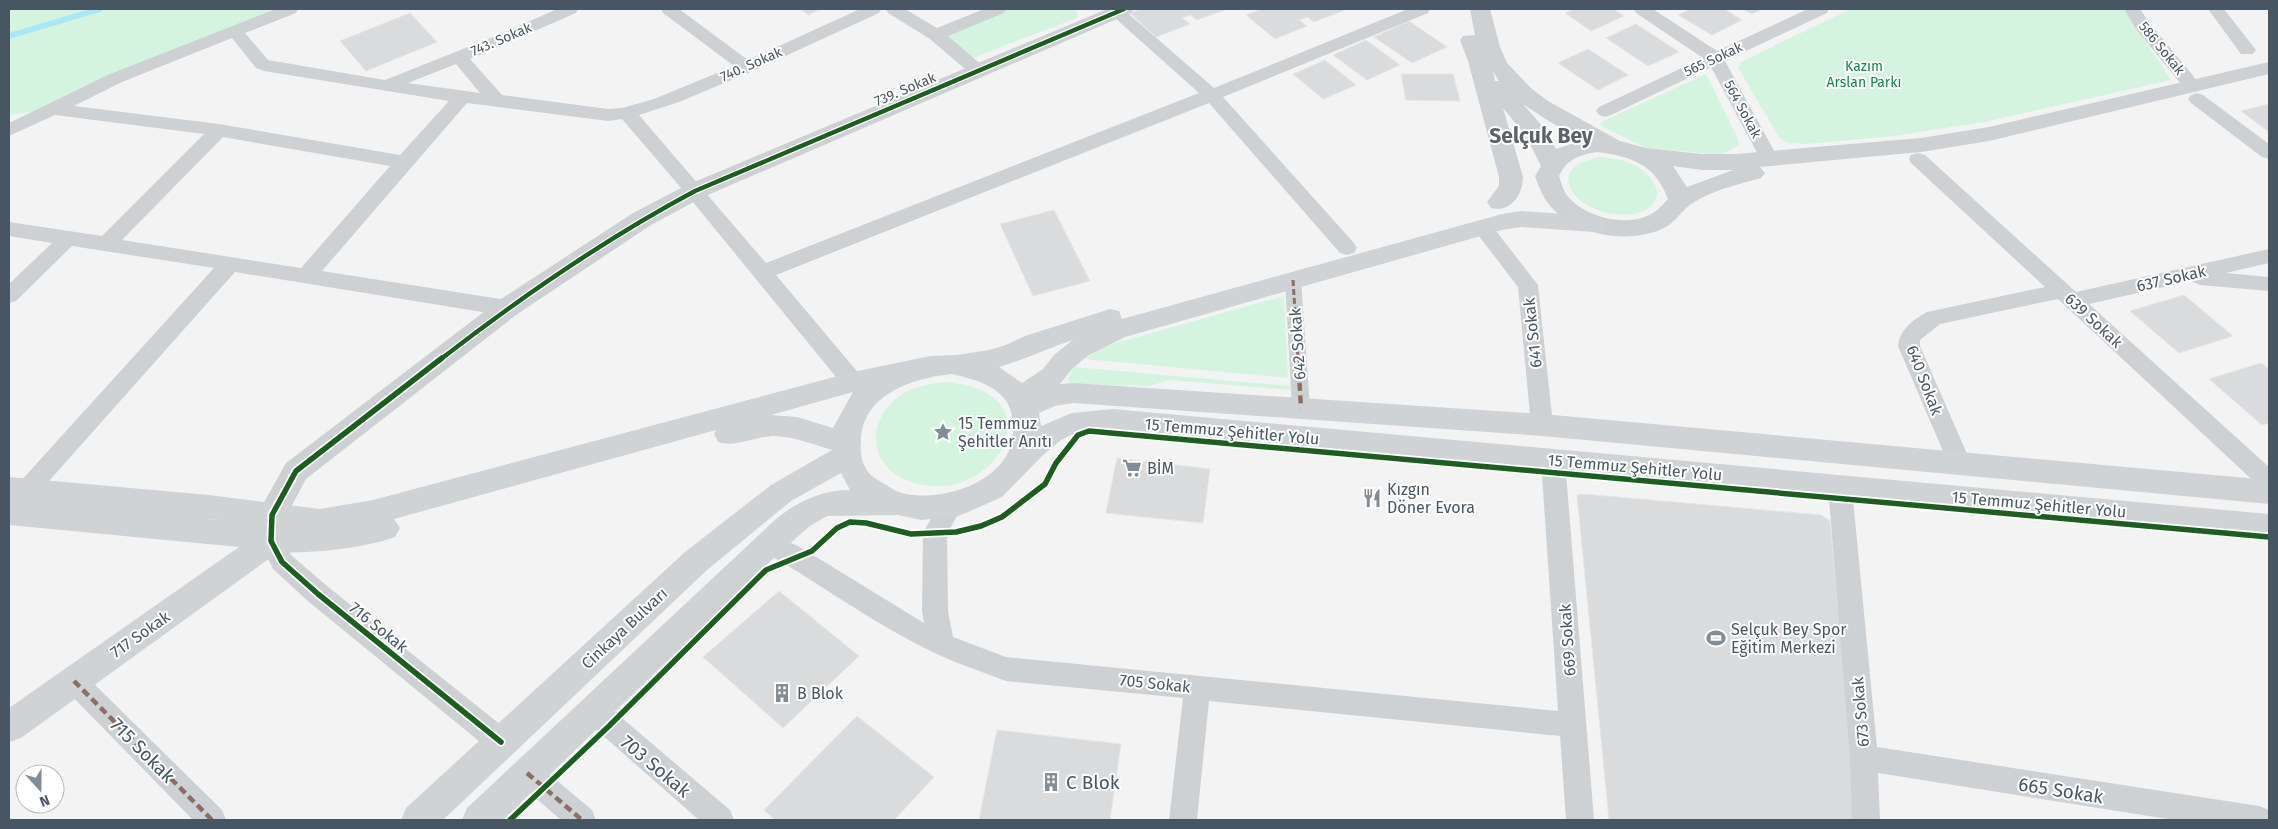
<svg xmlns="http://www.w3.org/2000/svg" width="2278" height="829" font-family="'Fira Sans',sans-serif">
	<style>
		.green { fill: #d5f4e0 }
		.lines { fill: none; stroke-linecap: round; stroke-linejoin: round }
		.stream { stroke: #a7e8f5; stroke-width: 5.5 }
		.building { fill: #dadbdd; stroke: #e4e5e6 }
		.pedestrian { fill: #ced1d4; fill-rule: evenodd }
		.minor { fill: #ced1d4; fill-rule: evenodd }
		.tertiary { fill: #ced1d4; fill-rule: evenodd }
		.secondary { fill: #cfd3d5; fill-rule: evenodd }
		.quiet-far1 { stroke: #8d6e63; stroke-width: 3; stroke-dasharray: 6 3; stroke-linecap: butt }
		.quiet { stroke: #8d6e63; stroke-width: 4.5; stroke-dasharray: 8 4.5; stroke-linecap: butt }
		.cycleway-far1-casing { stroke: #fff; stroke-width: 7 }
		.cycleway-casing { stroke: #fff; stroke-width: 9 }
		.cycleway-far1 { stroke: #1b5e20; stroke-width: 4.5 }
		.cycleway { stroke: #1b5e20; stroke-width: 5.5 }
		.labels { text-anchor: middle; stroke-width: 4; stroke-linejoin: round; paint-order: stroke }
		.far-street-label { font-size: 14px; fill: #475662; stroke: #fff }
		.far-park-label { font-size: 14px; fill: #0d8845; stroke: #fff }
		.street-label { font-size: 16px; fill: #475662; stroke: #fff }
		.poi-label { font-size: 16px; fill: #475662; stroke: #fff; text-anchor: start }
		.near-street-label { font-size: 19px; fill: #475662; stroke: #fff }
		.near-poi-label { font-size: 19px; fill: #475662; stroke: #fff; text-anchor: start }
		.district-label { font-size: 21px; font-weight: bold; fill: #5d6268; stroke: #fff }
	</style>
	<rect width="100%" height="100%" fill="#f3f3f3"/>
	<path class="green" d="M9,9H290L116,78L55,109L9,115Z
		M1001,9H1075L1079,17L973,58L942,36Z
		M1850,9H2124L2171,80L1984,122L1893,136L1807,144L1788,143L1779,137L1738,68L1741,62Z
		M1706,74L1738,139L1739,145L1724,153L1712,154L1647,148L1601,126V122Z
		M1600,157C1610,158 1620,159 1630,163C1645,169 1668,189 1651,206C1632,224 1579,212 1570,187C1562,167 1585,160 1600,157Z
		M1284,296L1288,378L1085,359L1105,346Z
		M1074,367L1290,386V390L1170,380L1149,386L1072,384L1067,380Z
		M944,382C1067,390 989,520 902,478C864,459 870,413 904,393C917,386 930,384 944,382Z"/>
	<g class="lines">
		<path class="stream" d="M9,36L100,9"/>
	</g>
	<path class="building" d="M801,9H821L808,15Z
		M1142,9H1227L1197,20L1190,15L1182,18L1190,24L1156,37L1130,13Z
		M1262,9H1344L1345,10L1314,22L1307,17L1299,20L1307,26L1275,39L1246,15Z
		M1575,9H1613L1624,16L1591,31L1565,13Z
		M1691,9H1724L1742,20L1712,35L1678,15Z
		M1742,9H1763L1752,14Z
		M410,13L437,42L366,71L340,41Z
		M1409,21L1447,47L1412,63L1374,37Z
		M1636,24L1679,52L1648,66L1606,38Z
		M1366,40L1400,65L1367,80L1333,55Z
		M1588,49L1628,75L1598,90L1558,63Z
		M1325,60L1356,85L1323,99L1293,74Z
		M1401,74H1453L1460,101L1406,100Z
		M2269,104V132L2241,111Z
		M1054,210L1090,281L1033,296L1000,224Z
		M2184,295L2233,336L2179,353L2130,311Z
		M2261,363L2269,369V423L2262,425L2209,379Z
		M1117,458L1210,469L1203,523L1106,513Z
		M1583,494L1821,515L1830,521L1852,756L1855,820H1609L1577,495Z
		M779,591L859,656L783,728L703,657Z
		M857,716L934,777L894,820H775L764,810Z
		M997,730L1121,744L1110,820H979Z"/>
	<g class="lines">
		<path class="pedestrian" d="M1293,274L1299,276L1301,280L1310,408L1307,413L1301,415L1295,413L1292,408L1285,280L1287,276Z"/>
		<path class="minor" d="M276,9H298L296,13L245,33L268,60L385,80L503,33L557,9H578L576,13L470,59L502,95L608,109L622,108L654,99L734,66L663,13L661,9H679L748,60L860,9H881L879,13L753,71L679,102L639,115L766,263L1199,93L1105,9H1123L1214,88L1408,9H1430L1428,13L1223,97L1354,243L1357,248L1354,253L1347,255L1340,253L1209,103L776,275L861,376L864,382L861,388L853,390L845,388L688,196L622,119L608,121L467,103L322,271L507,300L514,303L517,308L514,313L507,316L235,272L17,517L9,520V494L214,268L72,246L16,301L9,303V284L52,243L9,236V222L102,236L204,134L55,115L9,136V123L110,74ZM232,38L256,68L264,71L449,101L400,155L219,124L74,106L122,82ZM456,64L480,93L408,83ZM223,137L390,166L301,268L122,240Z
			M886,9H905L937,28L984,9H1006L1004,13L948,36L984,67L987,71L984,75H972L930,39L888,13Z
			M1634,9H1653L1717,51L1808,9H1829L1827,13L1725,61L1778,158L1776,162L1769,164L1762,162L1711,67L1611,115L1605,117L1599,115L1596,111L1599,107L1703,58L1636,13Z
			M2124,9H2140L2149,22L2199,83L2202,87L2199,91L2193,92L2187,91L2136,29Z
			M2208,9H2224L2256,50L2253,54H2241Z
			M2197,93L2203,95L2269,144V159L2262,157L2191,103L2188,99L2191,95Z
			M1918,153L1925,155L2076,292L2269,249V263L2226,273L2269,277V291L2200,285L2191,281L2089,304L2269,467V490L2261,488L2058,299L1940,324L1920,340V346L1971,463L1967,470L1959,472L1951,470L1898,346C1900,329 1913,320 1927,312L2045,287L1911,163L1909,159L1911,155Z
			M1482,220L1489,222L1538,285L1553,425L1550,431L1542,434L1534,431L1531,425L1518,287L1472,227L1475,222Z
			M1553,451L1561,453L1565,460L1594,820H1566L1560,736L1209,701L1197,820H1169L1183,698L1006,681C974,669 941,658 911,641C859,614 812,578 760,550L757,543L760,536L769,533L800,547L924,623L922,611L923,533L943,498L951,495L959,498L963,505L947,534L948,611L953,637L1006,657L1558,711L1541,460L1545,453Z
			M1838,475L1846,478L1853,499L1877,747L2259,806L2269,810V820H2174L1878,773L1880,820H1852L1850,758L1829,499L1826,485L1830,478Z
			M272,514L281,517L284,524L283,541L291,555L327,586L511,733L515,742L511,751L501,755L491,751L309,602L273,569L259,541L260,524L263,517Z
			M74,669L83,673L222,810L226,820H193L65,689L61,681L65,673Z
			M593,698L602,701L730,810L734,820H699L584,719L580,710L584,701Z
			M527,760L537,764L592,810L596,820H561L517,782L513,773L517,764Z"/>
		<path class="tertiary" d="M1107,9H1134L1131,13L703,197L651,225L516,315L306,479L282,524L272,527L262,524L257,515L286,463L498,301L633,213L687,185Z
			M1470,9H1490L1500,47L1507,63L1532,89L1548,101L1620,141L1646,148L1702,154H1736L1921,138L1989,127L2269,62V74L1989,141L1921,152L1760,167L1765,173L1761,178C1737,185 1711,190 1690,205C1680,212 1676,222 1664,228C1631,244 1580,237 1553,209C1544,200 1539,188 1535,176L1541,166L1526,136L1503,108L1523,177C1523,195 1510,213 1491,208L1487,202L1499,186V177L1468,61L1460,40L1463,36L1475,35ZM1493,72L1499,81H1495ZM1523,104L1550,122L1583,140L1556,149L1544,128ZM1597,152C1631,156 1656,165 1668,199C1662,206 1656,212 1647,216C1623,227 1582,216 1566,194C1563,189 1561,182 1559,176C1567,159 1579,155 1597,152ZM1673,166L1702,170H1733L1687,187Z"/>
		<path class="secondary" d="M1521,211L1594,216L1603,218L1606,224L1603,230L1594,232L1521,227L1502,230L1125,337L1089,355L1073,368L1060,384L1073,383L1542,414L2269,480V504L1542,436L1073,403L1055,406L1039,413L1041,426L1072,413L1113,409L2269,514V538L1113,431L1084,433L1071,435L1061,440L1042,456L1002,497L968,512L958,516L921,520L898,515L827,516L810,526L780,552L503,820H462L467,808L776,519C798,501 822,490 850,490L841,473L791,501L707,570L443,820H401L406,808L685,552L771,485L832,450C813,444 795,437 775,436C756,436 736,448 718,442L714,434L716,430L394,519L400,528L395,537C358,550 316,552 277,553L21,738L9,742V708L239,547L9,525V501L221,520L9,501V477L209,495L320,509L373,500L853,372L930,356L957,355L989,350L1006,345L1025,336L1110,309L1119,311L1122,319L1502,214ZM1073,340L1055,354L1043,369L1022,383L999,367C1024,360 1048,348 1073,340ZM952,374C969,378 987,382 1000,394C1010,403 1012,413 1013,425C1017,468 972,491 935,495C922,496 902,496 891,488C884,483 874,479 869,473C861,463 860,452 861,441C862,394 913,378 952,374ZM853,392L833,428L797,417L771,415Z"/>
		<path class="quiet-far1" d="M1293,280L1298,359"/>
		<path class="quiet" d="M1298,358L1301,408
			M74,681L212,820
			M527,773L582,820"/>
		<g class="cycleway-far1-casing">
			<path id="cycleway-far1" d="M441,359C521,297 605,239 695,191L1124,9"/>
		</g>
		<g class="cycleway-casing">
			<path id="cycleway" d="M442,358L296,471L272,515L271,541L282,562L318,594L501,742
				M510,820L609,726L766,570L812,551L837,528L850,522L866,523L911,534L956,532L981,526L1002,517L1045,484L1056,463L1078,435L1089,431L2269,537"/>
		</g>
		<use href="#cycleway-far1" class="cycleway-far1"/>
		<use href="#cycleway" class="cycleway"/>
	</g>
	<defs>
		<g id="sight-bare" transform="scale(1.5)"><path d="M0-6L1.8-2.2L6-1.7L2.9 1.2L3.7 5.4L0 3.3L-3.7 5.4L-2.9 1.2L-6-1.7L-1.8-2.2Z" fill="#838d95" stroke="#fff" stroke-width="2.5" paint-order="stroke"/></g>
		<g id="supermarket-bare" transform="scale(1.5)"><path d="M-6-5.5h2.5l.6 2H6L4.5 2H-2.5L-4.4-4H-6ZM-1.5 3.2a1.3 1.3 0 1 0 .1 0ZM3 3.2a1.3 1.3 0 1 0 .1 0Z" fill="#838d95" stroke="#fff" stroke-width="2.5" paint-order="stroke"/></g>
		<g id="restaurant-bare" transform="scale(1.5)"><path d="M-5-6h1v4h1v-4h1v4h1v-4h1v5L-1.5 .5V6h-2V.5L-5-1ZM5-6V6H3V1.5H1.5Q1.5-4 5-6Z" fill="#838d95" stroke="#fff" stroke-width="2.5" paint-order="stroke"/></g>
		<g id="stadium-bare" transform="scale(1.5)"><path d="M0-5a6.5 5 0 1 0 0 10a6.5 5 0 1 0 0-10ZM-3.5-1.8h7v3.6h-7Z" fill="#838d95" stroke="#fff" stroke-width="2.5" paint-order="stroke"/></g>
		<g id="building-bare" transform="scale(1.5)"><path d="M-4-6H4V6H1V3H-1V6H-4ZM-2.5-4.3h1.7v1.8h-1.7ZM.8-4.3h1.7v1.8H.8ZM-2.5-1h1.7V.8h-1.7ZM.8-1h1.7V.8H.8Z" fill="#838d95" stroke="#fff" stroke-width="2.5" paint-order="stroke"/></g>
	</defs>
	<g fill-rule="evenodd">
		<use href="#sight-bare" x="943" y="432"/>
		<use href="#supermarket-bare" x="1132" y="468"/>
		<use href="#restaurant-bare" x="1372" y="498"/>
		<use href="#stadium-bare" x="1716" y="638"/>
		<use href="#building-bare" x="782" y="693"/>
		<use href="#building-bare" x="1051" y="782"/>
	</g>
	<g class="labels">
		<g class="far-street-label">
			<text transform="translate(501 39) rotate(-23)" y="5">743. Sokak</text>
			<text transform="translate(2162 48) rotate(51)" y="5">586 Sokak</text>
			<text transform="translate(1713 59) rotate(-25)" y="5">565 Sokak</text>
			<text transform="translate(751 64) rotate(-24)" y="5">740. Sokak</text>
			<text transform="translate(905 89) rotate(-23)" y="5">739. Sokak</text>
			<text transform="translate(1743 109) rotate(62)" y="5">564 Sokak</text>
		</g>
		<g class="far-park-label">
			<text x="1864" y="71">Kazım<tspan x="1864" dy="16">Arslan Parkı</tspan></text>
		</g>
		<g class="street-label">
			<text transform="translate(2171 278) rotate(-13)" y="6">637 Sokak</text>
			<text transform="translate(2094 320) rotate(43)" y="6">639 Sokak</text>
			<text transform="translate(1532 333) rotate(-96)" y="6">641 Sokak</text>
			<text transform="translate(1297 344) rotate(-94)" y="6">642 Sokak</text>
			<text transform="translate(1925 380) rotate(69)" y="6">640 Sokak</text>
			<text transform="translate(1232 431) rotate(5)" y="6">15 Temmuz Şehitler Yolu</text>
			<text transform="translate(1635 467) rotate(5)" y="6">15 Temmuz Şehitler Yolu</text>
			<text transform="translate(2039 504) rotate(5)" y="6">15 Temmuz Şehitler Yolu</text>
			<text transform="translate(379 627) rotate(39)" y="6">716 Sokak</text>
			<text transform="translate(624 628) rotate(-43)" y="6">Cinkaya Bulvarı</text>
			<text transform="translate(140 634) rotate(-35)" y="6">717 Sokak</text>
			<text transform="translate(1567 640) rotate(-94)" y="6">669 Sokak</text>
			<text transform="translate(1155 683) rotate(6)" y="6">705 Sokak</text>
			<text transform="translate(1860 712) rotate(-95)" y="6">673 Sokak</text>
		</g>
		<g class="poi-label">
			<text x="958" y="429">15 Temmuz<tspan x="958" dy="18">Şehitler Anıtı</tspan></text>
			<text x="1147" y="474">BİM</text>
			<text x="1387" y="495">Kızgın<tspan x="1387" dy="18">Döner Evora</tspan></text>
			<text x="1731" y="635">Selçuk Bey Spor<tspan x="1731" dy="18">Eğitim Merkezi</tspan></text>
			<text x="797" y="699">B Blok</text>
		</g>
		<g class="near-street-label">
			<text transform="translate(143 750) rotate(45)" y="7">715 Sokak</text>
			<text transform="translate(656 766) rotate(40)" y="7">703 Sokak</text>
			<text transform="translate(2061 790) rotate(9)" y="7">665 Sokak</text>
		</g>
		<g class="near-poi-label">
			<text x="1066" y="789">C Blok</text>
		</g>
		<g class="district-label">
			<text x="1541" y="143">Selçuk Bey</text>
		</g>
	</g>
	<rect width="2278" height="829" fill="none" stroke="#475662" stroke-width="20"/>
	<g transform="translate(40 789) rotate(159)"><circle r="24" fill="#ffffff" stroke="#b5bbc0"/>
	<path d="M0-4L9 19L0 12L-9 19Z" fill="#838d95"/>
	<text y="-8" font-size="14" font-weight="bold" text-anchor="middle" fill="#475662">N</text>
	</g>
</svg>
